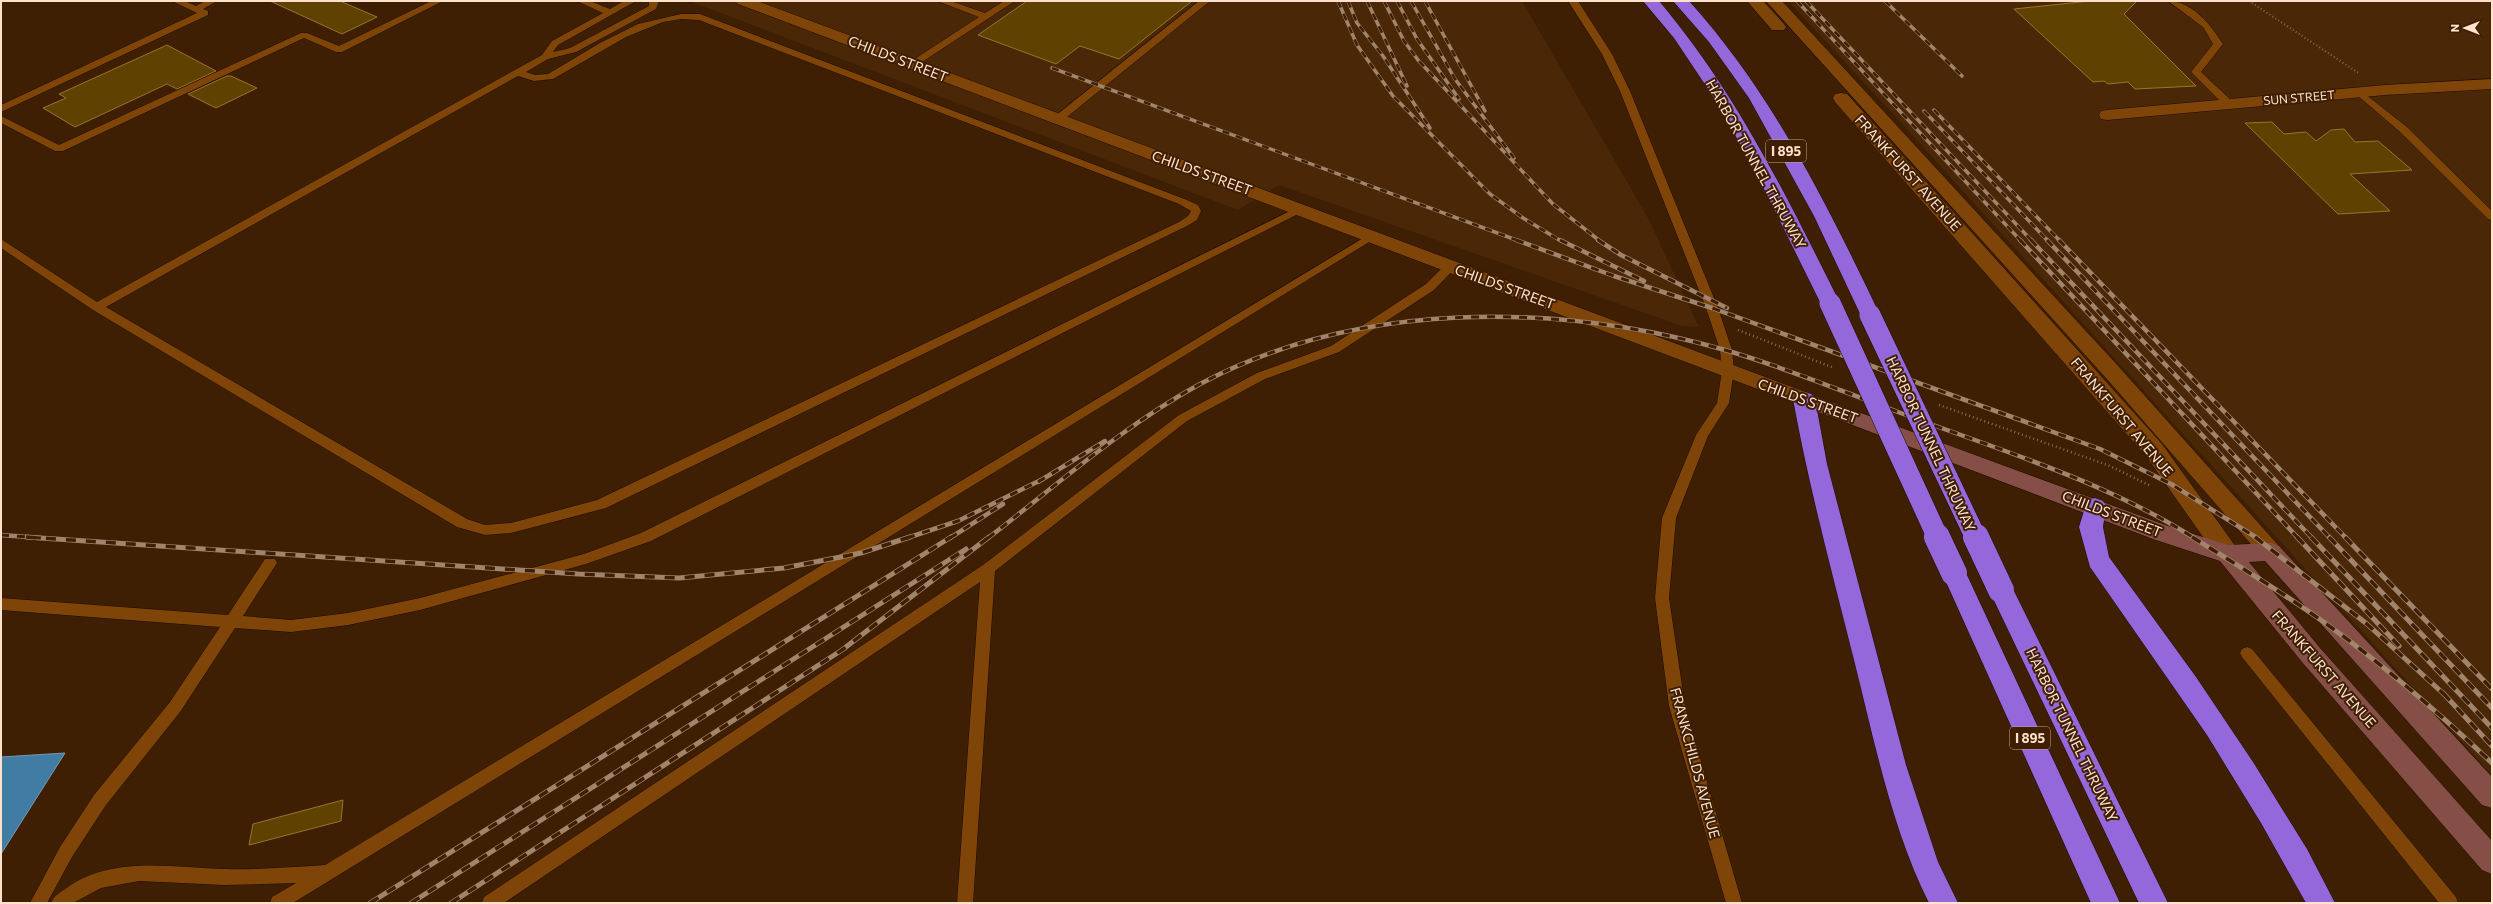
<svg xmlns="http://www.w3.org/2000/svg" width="2493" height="904" font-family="Commissioner,sans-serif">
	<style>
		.built { fill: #4a2706 }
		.water { fill: #407ca3; stroke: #799bb0 }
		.building { fill: #5f4201; stroke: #9b7328 }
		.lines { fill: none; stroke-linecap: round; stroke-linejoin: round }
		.service-casing { stroke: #1e0b00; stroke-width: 1 }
		.minor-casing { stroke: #1e0b00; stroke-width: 1 }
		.secondary-casing { stroke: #1e0b00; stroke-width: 1 }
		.motorway-casing { stroke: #1e0b00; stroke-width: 1 }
		.path-far1 { stroke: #8a6c53; stroke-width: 2; stroke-dasharray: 1 2.5; stroke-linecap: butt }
		.path { stroke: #8a6c53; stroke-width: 2.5; stroke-dasharray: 1 3; stroke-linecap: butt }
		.service { fill: #7f4508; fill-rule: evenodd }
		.minor { fill: #7f4508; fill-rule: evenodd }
		.secondary { fill: #854f47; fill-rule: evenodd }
		.motorway { fill: #9467db; fill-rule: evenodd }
		.rail-far2-casing { stroke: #a1846c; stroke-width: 3.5 }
		.rail-far1-casing { stroke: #a1846c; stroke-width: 4.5 }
		.rail-casing { stroke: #a1846c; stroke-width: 5 }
		.rail-far2 { stroke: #3e1f03; stroke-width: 2.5; stroke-dasharray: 7; stroke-linecap: butt }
		.rail-far1 { stroke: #3e1f03; stroke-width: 3; stroke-dasharray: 8; stroke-linecap: butt }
		.rail { stroke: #3e1f03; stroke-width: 3.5; stroke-dasharray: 10; stroke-linecap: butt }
		.motorway-bridge-far1-casing { stroke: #1e0b00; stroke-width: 22; stroke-linecap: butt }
		.motorway-bridge-casing { stroke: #1e0b00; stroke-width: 27; stroke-linecap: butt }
		.motorway-bridge-far1 { stroke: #9467db; stroke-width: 21 }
		.motorway-bridge { stroke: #9467db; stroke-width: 26 }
		.labels { text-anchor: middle; stroke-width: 4; stroke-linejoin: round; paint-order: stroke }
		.far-street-label { font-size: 12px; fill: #fee2cd; stroke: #3e1f03 }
		.shield { fill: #3e1f03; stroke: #c4a890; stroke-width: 1 }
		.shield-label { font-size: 13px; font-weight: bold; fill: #fee2cd }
		.street-label { font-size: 14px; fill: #fee2cd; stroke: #3e1f03 }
	</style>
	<rect width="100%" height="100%" fill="#3e1f03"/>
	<path class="built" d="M689,1H1522L1648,218L1699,327L1682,326L1279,185L1238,210Z
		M1788,1H2492V775L1894,115Z"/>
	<path class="water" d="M65,753L1,854V757Z"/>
	<path class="building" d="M270,1H340L377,17L342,34Z
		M1027,1H1192L1119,59L1080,46L1056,64L978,35Z
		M2090,1H2137L2124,14L2196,86L2135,89L2128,82L2108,84L2104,81L2093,82L2014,9Z
		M167,45L216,71L177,89L167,84L75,127L43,108L66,98L59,94Z
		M227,76H231L257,88L216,108L188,94Z
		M2272,122L2284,134L2306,132L2316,141L2331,130L2344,129L2355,142L2378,141L2412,170L2350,174L2390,211L2338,214L2245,123Z
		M343,800L341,821L249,845L253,824Z"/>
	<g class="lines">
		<g class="service-casing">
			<path id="service" d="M172,1H185L196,6L205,1H217L203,9L208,11V15L1,112V105L197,13Z
				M431,1H443L342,52H336L304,38L63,151H55L1,123V116L59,145L301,33H307L339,46Z
				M577,1H590L610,9L624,1H636L558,45L553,52L570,48L649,6V1H659L656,9L576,52L548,59L526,72L535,75L548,74L600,43L638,24L681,14H700L1187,200L1198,205L1201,211L1197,220L1187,226L606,508L511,533L485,535L457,527L93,310L1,248V239L97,302L542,55L552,41L603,13ZM681,19L699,20L1179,204L1191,211L1188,216L1179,222L597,500L511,523L485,525L467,519L106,307L518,76L534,81L553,79L626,37L663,22Z
				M937,1H951L985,13L1004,1H1015L916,66H910V62L979,17Z
				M1199,1H1210L1062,121H1054V117Z
				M1568,1H1578L1612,54L1630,91L1718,308L1732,350L1734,371L1729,403L1708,436L1676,518L1669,598L1685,706L1742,903H1726L1669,706L1655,598L1662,518L1696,435L1717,403L1722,371L1720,350L1706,308L1620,91L1602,54Z
				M2168,1C2192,1 2211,25 2223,44L2201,72L2233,102V106H2225L2191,72L2213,44L2203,27Z
				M2360,90L2407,127L2492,211V220L2488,219L2399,131L2357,95V91Z
				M1300,206L1304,207V211L651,541L586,564L420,610L348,625L291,632L235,628L180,712L106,805L72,857L47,903H30L60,847L94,795L170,702L220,627L1,610V598L228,615L265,559H275L277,563L243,616L291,620L348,613L420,598L584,554L641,533Z
				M1370,234L1376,237L1374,239L293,903H270L272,897L296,883L225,885L139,881L101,888L73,903H51C54,895 61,892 68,887C115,855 172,868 225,869C258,870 292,867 325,865Z
				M1450,263L1456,267L1434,290L1339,352L1265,379L1187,421L995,571L973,903H957L980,582L504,903H482L484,897L983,565L1179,415L1257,373L1331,346L1426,284L1446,264Z
				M2247,647L2252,649L2456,897L2458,903H2439L2242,657L2240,653L2242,649Z"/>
		</g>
		<g class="minor-casing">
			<path id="minor" d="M735,1H757L1811,394L1815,399L1811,404L1804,406L1797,404L738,4Z
				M1747,1H1763L1784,24L1786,27L1784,30H1772Z
				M1766,1H1782L2120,368L2279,546L2283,552L2279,558L2271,561L2263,558L2106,378Z
				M2492,79V89L2385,95L2107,120L2101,119L2099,115L2101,111L2107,110L2385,85Z
				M1841,93L1847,94L2162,444L2236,547L2240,554L2236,561L2228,563L2220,561L2146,456L1835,102L1833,98L1835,94Z"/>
		</g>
		<g class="secondary-casing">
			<path id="secondary" d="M1804,392L2168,526L2228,545L2271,543L2279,546L2492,777V808L2482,805L2265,561L2249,562L2320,648L2492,841V874L2482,870L2302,662L2220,561L2153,539L1797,404L1793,399L1797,394Z"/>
		</g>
		<g class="motorway-casing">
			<path id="motorway" d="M1643,1H1659C1736,92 1787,197 1840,303L1837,308L1830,309L1823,308L1762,185L1720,107L1674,38Z
				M1673,1H1689C1772,93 1827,204 1880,315L1877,320L1870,322L1863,320L1814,216L1749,98L1709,42Z
				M1804,392L1811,394L1815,399L1827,464L1906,765L1938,862L1958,903H1929C1892,829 1875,744 1855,664C1833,576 1809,488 1793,399L1797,394Z
				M2095,498L2103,501L2106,507L2103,527L2109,557L2196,677L2253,762L2307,849L2335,903H2306L2261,823L2207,735L2090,567L2079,527L2087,501Z
				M1954,564L1962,566L1966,573L2120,903H2091L1942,573L1946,566Z
				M2001,580L2010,583L2168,903H2139L1989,590L1992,583Z"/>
		</g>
		<path class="path-far1" d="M2249,1L2360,74"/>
		<path class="path" d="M1738,330L1834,368
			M1939,405L2110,466L2151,486"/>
		<use href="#service" class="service"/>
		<use href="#minor" class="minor"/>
		<use href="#secondary" class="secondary"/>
		<use href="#motorway" class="motorway"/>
		<g class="rail-far2-casing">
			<path id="rail-far2" d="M1338,1L1357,45L1393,96L1490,194L1523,218L1561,241
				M1348,1L1357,23L1383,56L1430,128
				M1367,1L1407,86
				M1384,1L1404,41L1418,60L1553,204L1600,241
				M1397,1L1417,39L1459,99
				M1411,1L1455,79L1514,158
				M1425,1L1485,111
				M1797,1L2021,241
				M1806,1L2032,241
				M1885,1L1962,76
				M1052,68L1519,241
				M1934,110L2060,241
				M1924,111L2048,241"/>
		</g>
		<g class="rail-far1-casing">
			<path id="rail-far1" d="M1516,240L1614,276L1712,308L2100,449L2171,484L2257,538
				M1560,240L1644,281
				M1598,240L1621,255L1727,308
				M2020,240L2298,538
				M2031,240L2312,538
				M2047,240L2330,538
				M2059,240L2346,538
				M1038,482L1105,441
				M1,535L41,538
				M907,538L958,521L1043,479
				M950,538L1003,504
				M988,538C1057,485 1123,426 1200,384C1358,300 1557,302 1725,350C1784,367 1841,391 1898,412C1998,450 2103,480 2194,538"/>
		</g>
		<g class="rail-casing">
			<path id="rail" d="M26,537L578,574L679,578L784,568L861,553L910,537
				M2192,537C2237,565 2282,592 2325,623C2384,665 2439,713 2492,763
				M2255,537L2367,624L2446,696
				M2297,537L2399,646
				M2311,537L2492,728
				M2329,537L2492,708
				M2345,537L2492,689
				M2443,693L2492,746
				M370,903L951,537
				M411,903L966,549
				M451,903L842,650L989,537"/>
		</g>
		<use href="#rail-far2" class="rail-far2"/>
		<use href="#rail-far1" class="rail-far1"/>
		<use href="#rail" class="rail"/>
		<g class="motorway-bridge-far1-casing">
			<path id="motorway-bridge-far1" d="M1830,303L1938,538
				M1870,315L1976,538"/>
		</g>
		<g class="motorway-bridge-casing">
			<path id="motorway-bridge" d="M1937,537L1954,573
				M1976,537L2001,590"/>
		</g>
		<use href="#motorway-bridge-far1" class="motorway-bridge-far1"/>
		<use href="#motorway-bridge" class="motorway-bridge"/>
	</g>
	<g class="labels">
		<g class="far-street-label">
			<text transform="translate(2299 98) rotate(-5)" y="4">SUN STREET</text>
		</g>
		<g class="shield">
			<rect x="1766" y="140" width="40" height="22" rx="3"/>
			<rect x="2010" y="727" width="40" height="22" rx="3"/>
		</g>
		<g class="shield-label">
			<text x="1786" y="156">I 895</text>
			<text x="2030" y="743">I 895</text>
		</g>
		<g class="street-label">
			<text transform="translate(898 59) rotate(21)" y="5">CHILDS STREET</text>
			<text transform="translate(1756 164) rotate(61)" y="5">HARBOR TUNNEL THRUWAY</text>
			<text transform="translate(1202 173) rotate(20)" y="5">CHILDS STREET</text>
			<text transform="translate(1908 173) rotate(48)" y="5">FRANKFURST AVENUE</text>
			<text transform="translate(1505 287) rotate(20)" y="5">CHILDS STREET</text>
			<text transform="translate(1808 401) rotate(20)" y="5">CHILDS STREET</text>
			<text transform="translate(2122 417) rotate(50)" y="5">FRANKFURST AVENUE</text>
			<text transform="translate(1931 444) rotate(65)" y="5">HARBOR TUNNEL THRUWAY</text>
			<text transform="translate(2112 514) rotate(21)" y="5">CHILDS STREET</text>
			<text transform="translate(2324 669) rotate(49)" y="5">FRANKFURST AVENUE</text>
			<text transform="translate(2072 735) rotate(64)" y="5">HARBOR TUNNEL THRUWAY</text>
			<text transform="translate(1695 763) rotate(75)" y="5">FRANKCHILDS AVENUE</text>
		</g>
	</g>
	<rect width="2493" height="904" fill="none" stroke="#fee2cd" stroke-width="4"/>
	<g transform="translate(2465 28) rotate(270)" stroke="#3e1f03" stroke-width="3" paint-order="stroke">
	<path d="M0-3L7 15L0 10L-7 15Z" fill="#fee2cd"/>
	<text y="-6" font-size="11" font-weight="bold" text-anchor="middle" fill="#fee2cd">N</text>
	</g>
</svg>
